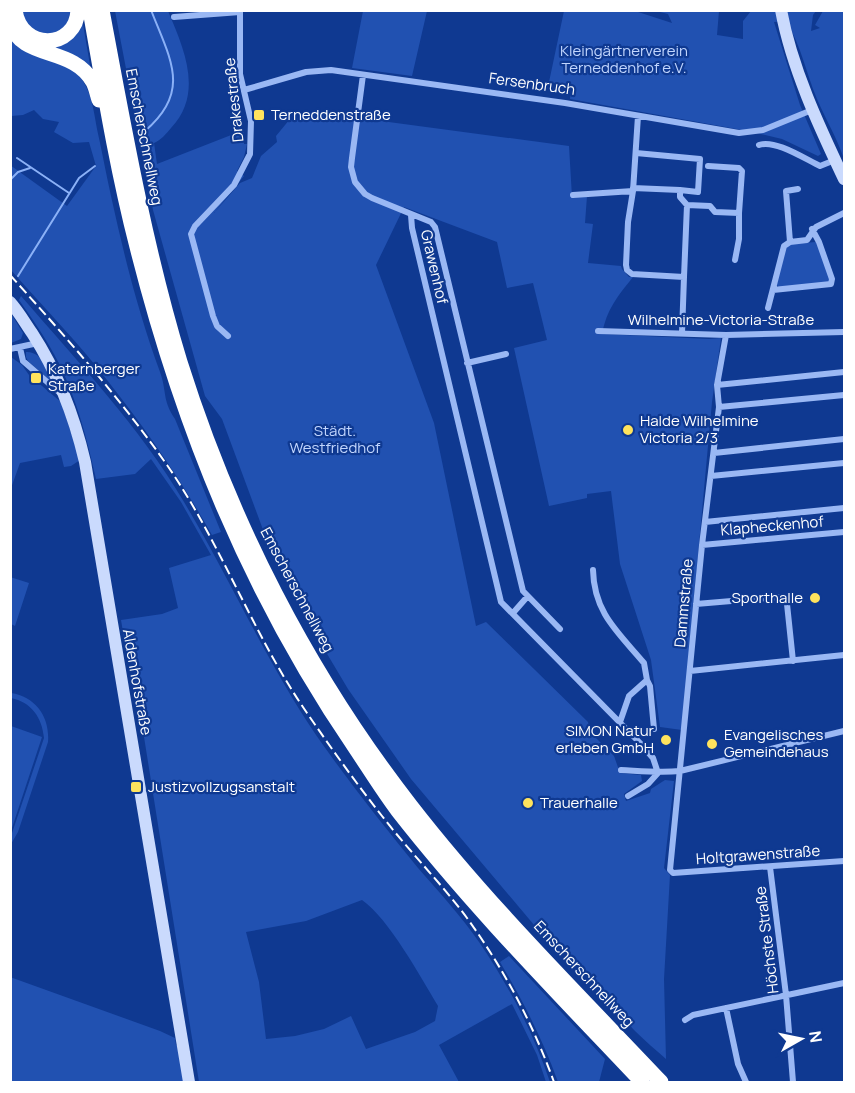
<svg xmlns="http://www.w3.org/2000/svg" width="855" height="1093" font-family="Manrope,sans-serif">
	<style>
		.green { fill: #2151b1; fill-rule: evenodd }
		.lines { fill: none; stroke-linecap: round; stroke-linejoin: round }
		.stream { stroke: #8bb1f7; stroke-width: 2 }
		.street { stroke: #9ab8f4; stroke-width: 6 }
		.secondary { stroke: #cadafd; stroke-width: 12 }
		.highway { stroke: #fff; stroke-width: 15 }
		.rail { stroke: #fff; stroke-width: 2; stroke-dasharray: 10 4.5; stroke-linecap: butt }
		.poi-dot { fill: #ffe35d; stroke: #0f3991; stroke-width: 2 }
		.labels { text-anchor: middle; stroke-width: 4.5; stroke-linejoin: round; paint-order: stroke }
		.park-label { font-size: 15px; fill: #c2d6fe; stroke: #0f3991 }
		.street-label { font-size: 15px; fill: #fff; stroke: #0f3991 }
		.poi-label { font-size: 15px; fill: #fff; stroke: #0f3991; text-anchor: start }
	</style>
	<rect width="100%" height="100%" fill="#0f3991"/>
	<path class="green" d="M19,11H73L71,20L54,36L30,32Z
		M115,11H168C184,49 204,93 171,128C166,134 161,140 154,143L157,164L244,130V144H247L244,157L237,171L244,176L214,213L240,183L252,178L261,156L277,142L276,136L290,119L329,114L569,146L572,197L587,196L585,223L593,224L588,263L621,266L622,269L629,277H633C617,297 607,309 602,334L709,339L721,338L712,402L682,730L660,727L651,660L620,564L611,491L587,494V498L549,506L514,348L547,340L533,283L507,288L497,242L404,207L376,265L434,423L476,626L486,622L588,722L590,732L614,756L620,773L641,775L642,781L624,794L626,801L650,793L651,789L665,780L674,781L664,868L670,875L664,979L666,1059C656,1050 645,1041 635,1031C618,1013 566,941 545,938L411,779L348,689L317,637L265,535L222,419L205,396L153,210Z
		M363,11H427L412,76L352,68Z
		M564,11H635L672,23L668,14L656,11H719L717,35L743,39V21L751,11H816L813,15L811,31L820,28L815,25L823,11H844V159C837,138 826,120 817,99C806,73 801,45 786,21L774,22L800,105L821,154L818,156L782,139L753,132L570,99L571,87L549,82Z
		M83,24L91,71L43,45Z
		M11,37C16,43 20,49 27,52C45,61 71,61 83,81C92,95 94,113 97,129C102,151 106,174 111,196C124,256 139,315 160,372C167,391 162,400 175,419L221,532L212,535C181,480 146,429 107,380C77,341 43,307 11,270L10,165L67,206L96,166L89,142L73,143L54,132L59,122L43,119L34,110L23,115L11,116Z
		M816,242L818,244L830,280L829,283L781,288L776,285L786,248L790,244Z
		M21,296C78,362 140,427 184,502C230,579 266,661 316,735C348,781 383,825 418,868C439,892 461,916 479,942C509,986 533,1032 550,1082H546L537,1055L512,1004L439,1045L459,1082H199L130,649L125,644L121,620L162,614L178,608L169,568L211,555L181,502L151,459L135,474L96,479C86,434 74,388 50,347C41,331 30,316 19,300ZM362,900C389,919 420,976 438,1006L435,1021L415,1032L366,1049L351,1016L324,1029L295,1036L266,1039L259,982L246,932L306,921Z
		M10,312L23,333L21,339L11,343Z
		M26,352C43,351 47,372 54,384L28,361L26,357Z
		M11,357L22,365L29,375L61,402L80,460L71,466L64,467L61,455L20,463L11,488Z
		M10,577L29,583L15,626L11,624Z
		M11,693C36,697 50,717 48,742L18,832L11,844V836L44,738C42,717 31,702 11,698Z
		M11,726L42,737L11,831L10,726Z
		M509,956L605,1059L599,1082H558C543,1040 523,1001 500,962Z
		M10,977L160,1031L175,1038L176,1045L178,1046L184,1082H11Z"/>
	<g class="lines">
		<path class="stream" d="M145,131C192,91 170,59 151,10
			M17,158L69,193
			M10,180L18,172L30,168
			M18,276L79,178L95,166"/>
		<path class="street" d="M174,17L240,12
			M363,75L352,158L351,167L355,182L365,194L372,198L431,222L435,227L523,591L560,629
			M244,90L306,72L331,70L565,103L739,133L763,130L812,110
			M638,116L633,191L628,222L626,265L627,270L632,274L684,277L682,333
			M759,145C775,139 805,159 820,166L835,160
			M636,153L700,159L698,192L680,190
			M708,166L739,168L742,171L739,213
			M633,188L680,190V197L687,205L710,206L715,212L739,213V239L735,260
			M573,195L633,191
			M411,215L412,228L501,602L641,744L653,758L658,773
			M790,242L786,191L798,189
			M684,277L687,205
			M773,290L831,284L832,279L819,242L812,229
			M768,308L784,246L790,242L807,240L816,227L844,213
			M598,331L726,335L844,332
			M726,335L717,385L719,407L702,545L670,870L673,873L844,861
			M228,336L217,326L213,316L191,234L195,226L234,185L250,154L251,121L240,74V10
			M20,348L23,361L60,393
			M10,349L38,343
			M467,363L506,354
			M717,385L844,372
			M719,407L844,395
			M714,453L844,439
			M711,476L844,463
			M705,522L844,508
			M702,545L844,532
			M593,570C594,613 618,632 644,663L647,680L629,696L620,722
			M696,604L780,597L787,604L793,661
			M513,613L527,597
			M690,671L844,655
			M647,680L650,686L654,729
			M621,770C641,771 660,773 680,771L844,731
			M628,796L648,784L658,773
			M770,867L786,995L793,1082
			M726,1008L738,1064L746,1082
			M685,1020L693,1015L844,983"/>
		<path class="secondary" d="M781,10C792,69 819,126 844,179
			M10,302C19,312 25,323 32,333C58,373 74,415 85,462L189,1082"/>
		<path class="highway" d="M15,10C21,52 76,50 78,10
			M90,10C104,90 117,169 137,247C183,429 250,594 356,749C370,770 383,791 398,811C473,907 559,994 642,1082
			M102,10C124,128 145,247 180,362C230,521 308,674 411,806C487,904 576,992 661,1082
			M10,23C22,61 72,45 93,82C96,88 97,94 99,100"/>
		<path class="rail" d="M10,275C65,336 120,398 167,465C221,543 253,635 307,713C331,748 356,783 382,816C409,851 441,883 467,918C504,969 533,1024 554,1082"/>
	</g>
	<g class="poi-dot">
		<rect x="253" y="109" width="12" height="12" rx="3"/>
		<rect x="30" y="372" width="12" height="12" rx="3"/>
		<circle cx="628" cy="430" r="6"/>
		<circle cx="815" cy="598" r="6"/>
		<circle cx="666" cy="740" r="6"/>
		<circle cx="712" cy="744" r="6"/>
		<rect x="130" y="781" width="12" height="12" rx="3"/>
		<circle cx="528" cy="803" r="6"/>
	</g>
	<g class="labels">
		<g class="park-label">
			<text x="624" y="56">Kleingärtnerverein<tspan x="624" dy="17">Terneddenhof e.V.</tspan></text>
			<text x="335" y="436">Städt.<tspan x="335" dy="17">Westfriedhof</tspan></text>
		</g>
		<g class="street-label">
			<text transform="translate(532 84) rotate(8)" y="5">Fersenbruch</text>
			<text transform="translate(234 100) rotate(-96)" y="5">Drakestraße</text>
			<text transform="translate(144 137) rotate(79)" y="5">Emscherschnellweg</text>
			<text transform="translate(434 267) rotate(77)" y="5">Grawenhof</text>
			<text x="721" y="325">Wilhelmine-Victoria-Straße</text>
			<text transform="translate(772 526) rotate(-5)" y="5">Klapheckenhof</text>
			<text transform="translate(297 590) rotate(62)" y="5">Emscherschnellweg</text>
			<text transform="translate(684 603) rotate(-85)" y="5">Dammstraße</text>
			<text transform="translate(137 682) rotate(80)" y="5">Aldenhofstraße</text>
			<text transform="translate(758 855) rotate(-4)" y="5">Holtgrawenstraße</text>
			<text transform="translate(767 940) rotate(-97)" y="5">Höchste Straße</text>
			<text transform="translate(584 974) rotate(47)" y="5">Emscherschnellweg</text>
		</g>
		<g class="poi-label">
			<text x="271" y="120">Terneddenstraße</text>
			<text x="48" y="374">Katernberger<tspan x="48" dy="17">Straße</tspan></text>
			<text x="640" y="426">Halde Wilhelmine<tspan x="640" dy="17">Victoria 2/3</tspan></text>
			<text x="803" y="603" text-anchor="end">Sporthalle</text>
			<text x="654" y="736" text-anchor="end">SIMON Natur<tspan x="654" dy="17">erleben GmbH</tspan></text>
			<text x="724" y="740">Evangelisches<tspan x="724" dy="17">Gemeindehaus</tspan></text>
			<text x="148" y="792">Justizvollzugsanstalt</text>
			<text x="540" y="808">Trauerhalle</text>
		</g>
	</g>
	<rect width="855" height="1093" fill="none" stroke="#ffffff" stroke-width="24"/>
	<g transform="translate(801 1039) rotate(81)" stroke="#0f3991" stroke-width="4.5" paint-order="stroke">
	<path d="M0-4.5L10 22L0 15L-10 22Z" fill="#ffffff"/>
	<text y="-9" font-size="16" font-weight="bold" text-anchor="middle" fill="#ffffff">N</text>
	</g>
</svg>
